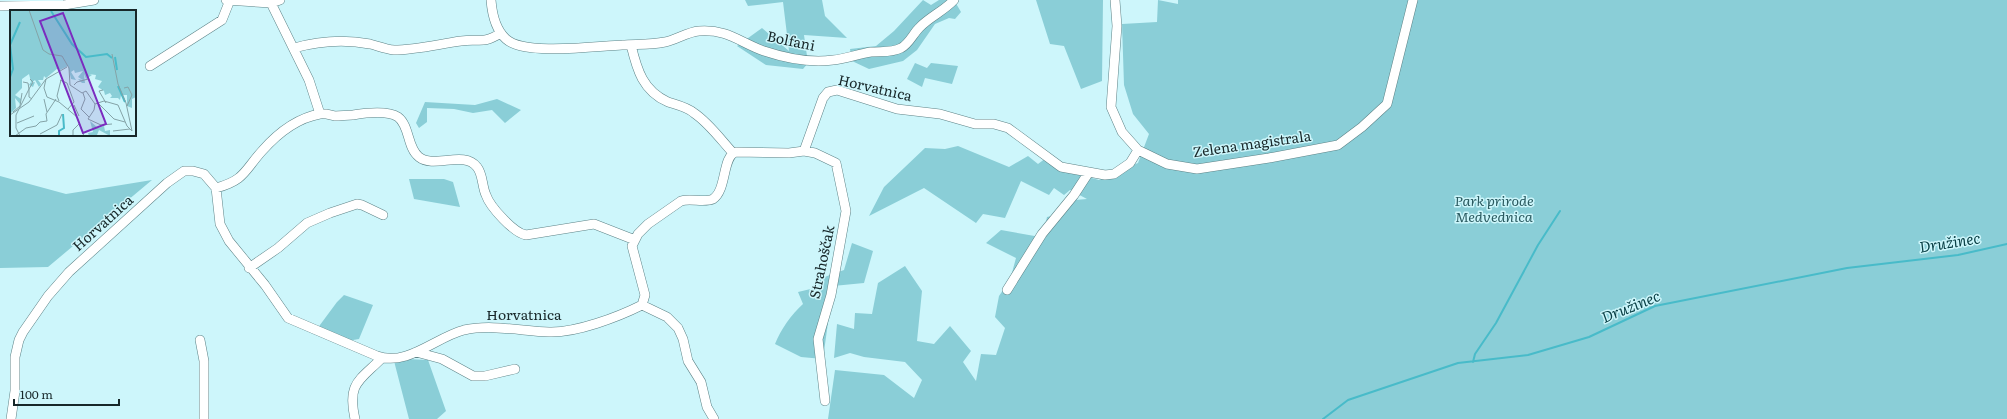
<svg xmlns="http://www.w3.org/2000/svg" width="2007" height="419" font-family="Literata,serif">
	<style>
		.green { fill: #8aced7 }
		.lines { fill: none; stroke-linecap: round; stroke-linejoin: round }
		.stream { stroke: #48bbc9; stroke-width: 2 }
		.minor-casing { stroke: #5d8387; stroke-width: 10 }
		.minor { stroke: #fff; stroke-width: 9 }
		.labels { text-anchor: middle; stroke-width: 3; stroke-linejoin: round; paint-order: stroke }
		.street-label { font-size: 14px; fill: #172729; stroke: #cdf6fb }
		.park-label { font-size: 14px; font-style: italic; fill: #2a5a60; stroke: #cdf6fb }
		.water-label { font-size: 15px; font-style: italic; fill: #0a4046; stroke: #cdf6fb }
		.inset-river { fill: none; stroke: #48bbc9; stroke-width: 2 }
		.inset-road { fill: none; stroke: #84a3a7; stroke-width: 1 }
		.view { fill: #7b2cbf; fill-opacity: 0.15; stroke: #7b2cbf; stroke-width: 2 }
		.inset-edge { fill: none; stroke: #172729; stroke-width: 2 }
	</style>
	<rect width="100%" height="100%" fill="#cdf6fb"/>
	<path class="green" d="M745,0H822L825,16L847,38L804,35L808,63L803,69L766,65L737,46L762,28L789,51L783,2L748,6Z
		M923,0L931,5L939,0H954L961,12L955,19L949,18L935,24L917,50L903,61L869,69L852,61L850,49L876,46L894,31Z
		M1036,0H1103L1102,81L1081,89L1064,46L1050,44Z
		M1158,0L1178,4V0H2007V419H828L835,370L884,375L914,398L922,380L905,362L864,357L850,353L834,358L837,324L854,329L855,313L872,314L878,283L905,266L922,291L917,341L934,344L950,326L971,351L963,362L976,381L981,354L996,355L1005,328L995,317L999,296L1010,280L1016,258L986,243L1001,230L1046,238L1045,226L1047,217L1056,215L1063,201L1087,199L1070,190L1064,195L1054,188L1049,195L1021,181L1005,218L983,214L976,223L924,188L869,216L884,187L925,148L945,149L958,146L1009,167L1028,156L1038,164L1046,158L1073,173L1099,180L1138,163L1149,134L1133,114L1124,85L1122,24L1157,22Z
		M915,63L927,68L931,63L958,66L952,84L925,78L922,87L907,79Z
		M497,99L521,110L505,123L492,110L473,113L454,109L427,108V122L419,128L416,123L425,102L475,105Z
		M0,176L66,194L152,180L48,267L0,268Z
		M409,179H444L453,182L460,207L414,199Z
		M852,243L873,251L864,283L833,286L823,359L801,357L775,344C781,329 791,315 803,304L798,292L819,287V279L844,270Z
		M344,295L373,305L359,339L347,341L317,329L337,302Z
		M407,359L428,360L446,411L437,419H409L394,361Z"/>
	<g class="lines">
		<path class="stream" d="M1473,362L1475,354L1496,323L1538,245L1560,211
			M1323,419L1348,400L1458,363L1528,355L1589,337L1655,306L1847,268L1958,255L2007,244"/>
		<g class="minor-casing">
			<path id="minor" d="M226,0L271,3L280,0
				M491,0C492,13 495,29 506,39C524,56 597,46 622,45C636,44 651,45 665,42C676,40 687,32 699,31C728,29 739,42 764,51C785,58 811,63 833,60C846,59 858,54 871,52C881,51 892,53 901,48C909,44 913,34 919,28C929,17 944,11 954,0
				M1115,0L1117,26L1111,107L1122,132L1138,150L1167,164L1197,169L1269,158L1338,145L1362,127L1387,104L1413,0
				M271,3L309,80L320,114
				M0,6L64,5L94,0
				M631,45C637,70 643,91 668,102C677,105 687,107 694,113C709,123 721,140 733,153
				M294,48C319,41 344,39 370,44C378,46 385,49 394,50C416,50 439,44 461,41C481,38 481,45 501,33
				M150,66L222,20L230,0
				M804,151L823,98L828,92L837,90L897,109L940,114L975,124H994L1008,128L1061,167L1105,175L1114,174L1130,163L1138,150
				M216,188C245,180 244,171 262,151C277,134 297,118 320,114C325,113 330,115 335,116C341,116 347,115 353,115C365,113 387,110 398,117C410,126 407,148 419,157C434,169 464,150 477,167C483,174 482,187 486,195C490,207 514,233 526,235L594,224L635,240
				M249,268L278,248L307,223L330,213L357,204L362,205L383,215
				M1007,290L1042,234L1074,195L1089,172
				M642,305L667,317L678,328L683,339L688,361L701,382L707,407L714,419
				M200,340L204,361V419
				M416,352L442,359L473,376H485L515,369
				M11,419L15,391V357L19,340L23,332L48,296L69,272L167,183L184,171H193L204,174L216,188L220,224L229,241L265,285L288,318L377,356C407,367 436,337 464,330C491,324 522,331 549,332C576,333 618,317 642,305L645,295L632,246L638,234L648,224L681,201C690,198 705,203 713,199C727,190 722,156 736,152L789,153L804,151L815,153L836,163L846,211L831,295L818,339L825,401
				M355,419C347,383 359,381 382,358"/>
		</g>
		<use href="#minor" class="minor"/>
	</g>
	<g class="labels">
		<g class="street-label">
			<text transform="translate(791 41) rotate(12)" y="5">Bolfani</text>
			<text transform="translate(875 88) rotate(13)" y="5">Horvatnica</text>
			<text transform="translate(1252 144) rotate(-8)" y="5">Zelena magistrala</text>
			<text transform="translate(103 223) rotate(-42)" y="5">Horvatnica</text>
			<text transform="translate(822 262) rotate(-78)" y="5">Strahoščak</text>
			<text x="524" y="320">Horvatnica</text>
		</g>
		<g class="park-label">
			<text x="1494" y="206">Park prirode<tspan x="1494" dy="16">Medvednica</tspan></text>
		</g>
		<g class="water-label">
			<text transform="translate(1950 243) rotate(-9)" y="5">Družinec</text>
			<text transform="translate(1631 307) rotate(-22)" y="5">Družinec</text>
		</g>
	</g>
	<g transform="translate(10 10)">
		<rect width="126" height="126" fill="#cdf6fb"/>
		<path d="M0,0H126V87L122,89V98L117,96V85H111L110,90L108,88H100L102,86L100,83L95,85L94,81L88,77L92,71L85,69L86,65L79,64L82,65L76,69L74,64L75,73H72L68,69L73,70L68,67L73,61L65,63L64,60L61,62L66,70L61,69L58,56L50,60L48,58L36,68L34,66L33,70H28L31,74L29,77L25,70L21,73L25,72L23,77L19,75L21,72L19,64L12,69V78L5,85L11,89L10,94L5,88L6,98L0,104ZM80,111L88,118L94,116L95,121L100,120V126L89,120L87,125L79,126L78,123L83,122Z" fill="#8aced7"/>
		<path class="inset-river" d="M41,1L62,34L76,47L97,44L102,48M105,47L107,60M0,67L3,59L0,35L10,12M108,76L115,92M49,126V121L54,118L53,104"/>
		<path class="inset-road" d="M19,0L33,40L39,44L52,46L59,58L60,75L72,83L76,81L85,94L84,100L78,109L91,115L102,114M20,69L23,72L19,79V87L22,89M36,69L34,78L37,87L49,92L67,107L74,126M50,70L57,73L64,92L58,99M64,75L67,72L78,69M114,78L118,77L122,85L117,96M93,80L89,81L96,93M73,83L75,89L71,99L79,107M34,89L37,102M49,91L47,86L51,70M85,94L94,91L108,95L117,116L122,121L116,93L108,74L102,44M89,94L104,109L115,112M64,95L69,106M3,102L10,96L12,83M0,105L19,92L36,69L57,57M7,113L24,106M103,121L120,119M30,124L47,115L52,104M5,126L16,118L26,116L30,112L37,111L36,104L46,89M10,126L6,118V105L19,79L18,73L13,72M63,126V120L69,114"/>
		<path class="view" d="M53,3L96,114L73,123L30,11Z"/>
		<rect width="126" height="126" class="inset-edge"/>
	</g>
	<path d="M14 399v6h105v-6" fill="none" stroke="#172729" stroke-width="2"/>
	<text x="20" y="399" font-size="12" fill="#172729" stroke="#cdf6fb" stroke-width="3" paint-order="stroke">100 m</text>
</svg>
